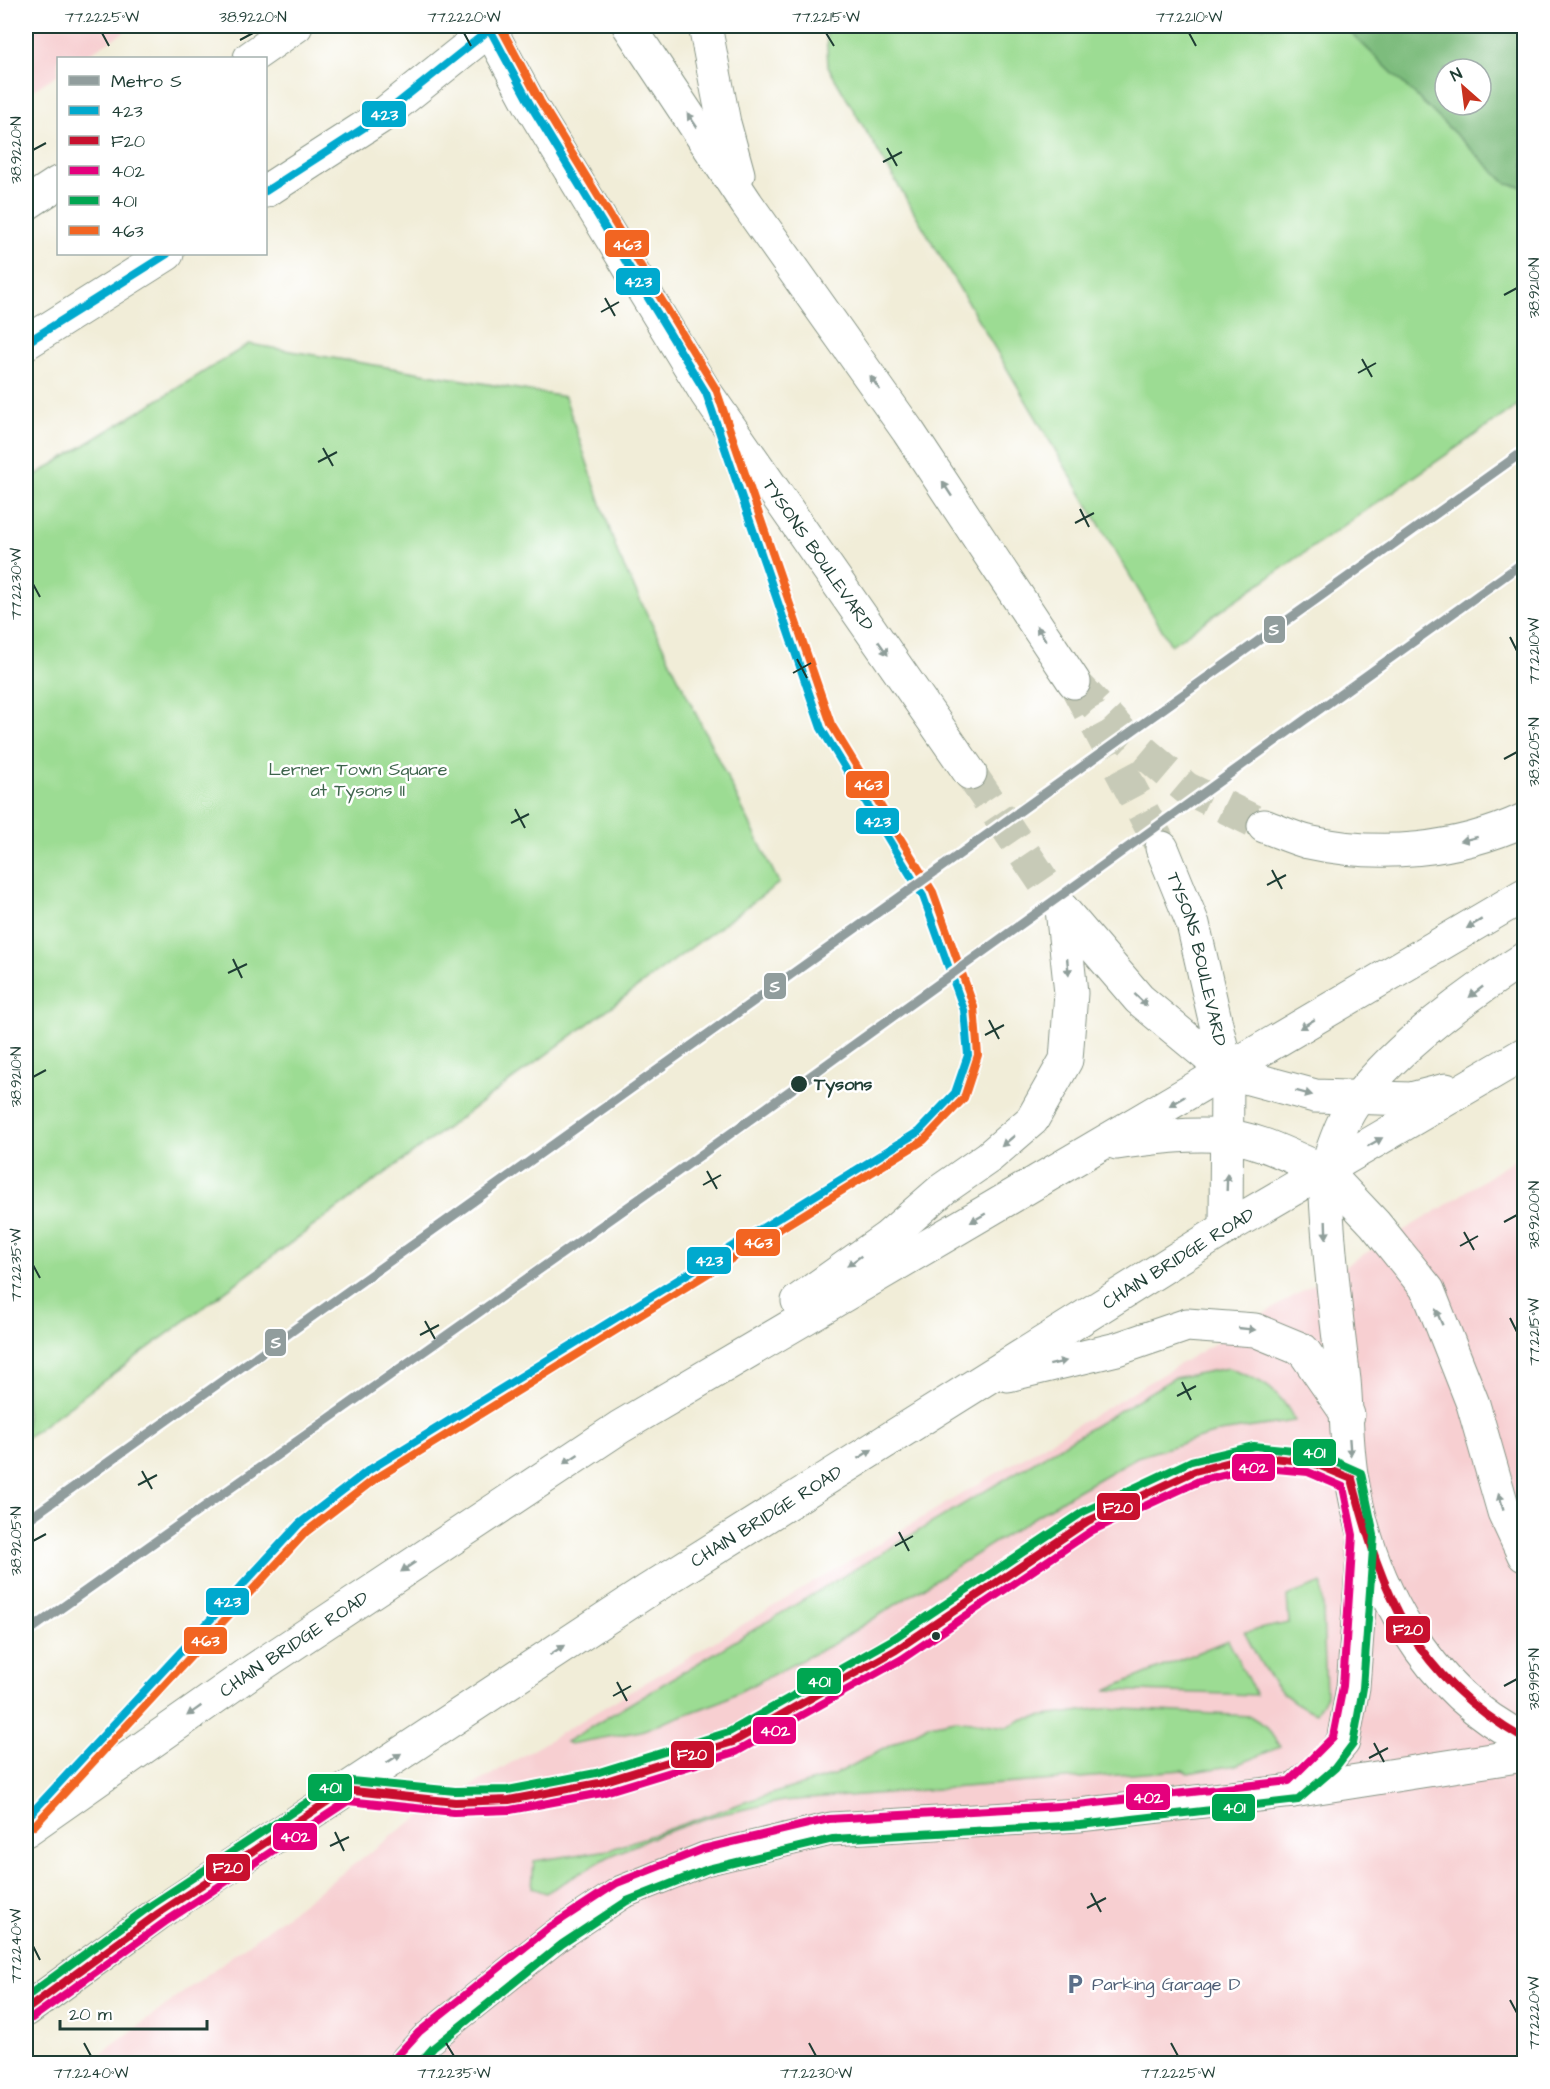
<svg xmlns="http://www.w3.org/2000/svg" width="1550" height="2089" font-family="'Architects Daughter',sans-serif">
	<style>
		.built { fill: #f7cfd1 }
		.green { fill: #9cdc93; stroke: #5e8c64; stroke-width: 1.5 }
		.forest { fill: #7dbc7d; stroke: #4e7c58; stroke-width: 1.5; fill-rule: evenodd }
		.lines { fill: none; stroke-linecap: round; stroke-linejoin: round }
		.tertiary-tunnel { stroke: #c7cab7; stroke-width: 33; stroke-dasharray: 33 16; stroke-linecap: butt }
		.primary-tunnel { stroke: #c7cab7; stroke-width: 33; stroke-dasharray: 33 16; stroke-linecap: butt }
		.tertiary-casing { stroke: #889586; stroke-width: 35 }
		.primary-casing { stroke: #889586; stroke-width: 35 }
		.tertiary { stroke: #fff; stroke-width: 33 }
		.primary { stroke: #fff; stroke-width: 33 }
		.bus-1-casing { stroke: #fff; stroke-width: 12 }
		.bus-2-casing { stroke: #fff; stroke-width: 12 }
		.bus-3-casing { stroke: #fff; stroke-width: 12 }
		.bus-4-casing { stroke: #fff; stroke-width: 12 }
		.bus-5-casing { stroke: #fff; stroke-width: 12 }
		.bus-1 { stroke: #00a9ce; stroke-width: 8 }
		.bus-2 { stroke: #c8102e; stroke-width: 8 }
		.bus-3 { stroke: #e5007d; stroke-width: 8 }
		.bus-4 { stroke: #00a651; stroke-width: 8 }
		.bus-5 { stroke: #f26522; stroke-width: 8 }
		.metro-1-casing { stroke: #fff; stroke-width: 14 }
		.metro-1 { stroke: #919d9d; stroke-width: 9 }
		.oneway { fill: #8f9e9a }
		.ticks { fill: none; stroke: #1f3d34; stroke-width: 2 }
		.stop-dot { fill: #1f3d34; stroke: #fff; stroke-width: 2 }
		.labels { text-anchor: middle; stroke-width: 5; stroke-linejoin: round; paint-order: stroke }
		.street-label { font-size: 18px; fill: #1f3d34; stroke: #fff }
		.park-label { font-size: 18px; fill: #3e654c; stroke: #fff }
		.stop-label { font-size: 18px; font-weight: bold; fill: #1f3d34; stroke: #fff; text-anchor: start }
		.service-label { font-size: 18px; fill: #4e5e75; stroke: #fff; text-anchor: start }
		.line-badge { stroke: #fff; stroke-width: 2 }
		.badge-label { font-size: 16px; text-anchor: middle; font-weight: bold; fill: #fff }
		.neatline { fill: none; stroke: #1f3d34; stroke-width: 2 }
		.ticks-label { font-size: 15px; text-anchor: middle; fill: #1f3d34 }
	</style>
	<rect width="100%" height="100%" fill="#fff"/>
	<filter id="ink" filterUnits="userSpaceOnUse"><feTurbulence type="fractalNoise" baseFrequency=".0167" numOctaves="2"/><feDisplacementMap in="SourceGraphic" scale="12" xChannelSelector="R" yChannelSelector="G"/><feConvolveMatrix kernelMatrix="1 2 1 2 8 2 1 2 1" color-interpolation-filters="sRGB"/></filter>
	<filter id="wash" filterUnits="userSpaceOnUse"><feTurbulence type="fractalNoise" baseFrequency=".008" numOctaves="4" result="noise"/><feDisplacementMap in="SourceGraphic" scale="24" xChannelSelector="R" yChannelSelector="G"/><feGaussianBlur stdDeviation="1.35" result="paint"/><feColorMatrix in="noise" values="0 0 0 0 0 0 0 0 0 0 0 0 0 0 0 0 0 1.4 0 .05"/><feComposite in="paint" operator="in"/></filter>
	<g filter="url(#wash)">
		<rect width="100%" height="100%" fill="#f1edd8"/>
		<path class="built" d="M26,26H134L82,58H58V74L26,95Z
			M1524,1153V2063L88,2064L405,1826L1443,1207Z"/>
		<path class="green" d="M826,26H1344L1507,184L1524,187V401L1171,645L828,67Z
			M249,344L565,397L619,557L779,883L26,1438V481Z
			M1228,1368C1261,1380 1279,1388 1295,1421L1220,1432L1137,1457L1065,1498L835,1643L719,1702L641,1731L570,1744L566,1742L1174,1378Z
			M1322,1583L1326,1695L1316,1713C1275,1698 1264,1669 1244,1632L1289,1623L1287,1596Z
			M1228,1640L1256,1695L1106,1690Z
			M1104,1708L1250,1716L1266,1726L1280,1747L1236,1765L1188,1773L1183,1770L783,1801L713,1816L658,1835L608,1857L546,1893L532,1888L534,1861L609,1850L751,1800L834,1775L929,1725L956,1720L1007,1727L1023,1719Z"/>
		<path class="forest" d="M1344,26H1524V187L1507,184ZM1445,69H1481V105H1445Z"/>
	</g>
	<g filter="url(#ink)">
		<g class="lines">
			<path class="tertiary-tunnel" d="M1074,682L1162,848
				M970,773L1062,909"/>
			<path class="primary-tunnel" d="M1074,682L1125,736L1186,788L1264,826"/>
			<g class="tertiary-casing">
				<g id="tertiary">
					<path id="s1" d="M488,26L531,106L706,393L970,773"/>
					<path d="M629,26L747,204L908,431L1074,682"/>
					<path d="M705,26L724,123L738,174"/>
					<path d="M250,58L296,26"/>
					<path d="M266,191L379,118L494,26"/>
					<path d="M26,204L58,183"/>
					<path d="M26,343L167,254"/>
					<path id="s2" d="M1162,848L1193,924L1227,1072L1226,1228"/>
					<path d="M1062,909L1139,999L1227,1072"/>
					<path d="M1325,1171C1327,1241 1335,1310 1344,1380C1347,1413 1346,1447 1352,1480C1370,1585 1426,1691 1524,1739"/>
					<path d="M1325,1171L1375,1224L1428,1290L1473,1404L1504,1512L1524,1555"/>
					<path d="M1293,1791L1327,1761L1343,1742L1353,1687L1364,1542"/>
					<path d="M404,2064L426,2040L556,1936L622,1892L705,1859L831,1829L1079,1815L1293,1791L1524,1755"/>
				</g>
			</g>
			<g class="primary-casing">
				<g id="primary">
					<path d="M1264,826C1278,831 1293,838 1308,842C1380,858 1457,851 1524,820"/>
					<path d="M1227,1072L1315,1096L1411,1099L1446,1090"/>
					<path d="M1117,1143C1153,1138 1188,1133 1224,1136C1258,1138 1293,1158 1325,1171"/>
					<path d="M1325,1171C1334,1146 1342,1118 1359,1097C1398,1046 1470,993 1524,959"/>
					<path d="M798,1301L888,1237L943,1189L989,1157L1032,1120L1066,1060L1071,993L1062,909"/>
					<path d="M1008,1375L1117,1349L1187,1325L1255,1330L1303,1350L1348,1415"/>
					<path id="s3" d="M26,1830L251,1672L620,1427L1524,895"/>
					<path id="s4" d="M26,2010L159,1913L647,1591L1226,1228L1524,1054"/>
				</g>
			</g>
			<use href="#tertiary" class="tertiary"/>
			<use href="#primary" class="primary"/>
			<g class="bus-1-casing">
				<path id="bus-1" d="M266,191L379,118L494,26
					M26,343L167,254
					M26,1819L299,1524L369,1470L918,1132L955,1093L968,1055L964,1010L923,896L821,728L706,393L531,106L488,26"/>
			</g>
			<g class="bus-2-casing">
				<path id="bus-2" d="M1352,1479C1383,1598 1414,1675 1524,1739
					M26,2010L159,1913L345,1790L455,1802L509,1800L599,1783L733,1742L896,1650L1088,1521L1195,1471L1253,1456L1311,1462L1352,1479"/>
			</g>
			<g class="bus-3-casing">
				<path id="bus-3" d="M32,2018L165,1922L348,1801L454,1812L510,1810L602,1793L736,1752L902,1659L1093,1530L1199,1481L1254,1467L1308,1472L1343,1487L1353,1535L1343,1686L1333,1737L1289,1781L1078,1805L829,1819L703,1849L617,1883L550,1927L419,2032L396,2057"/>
			</g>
			<g class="bus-4-casing">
				<path id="bus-4" d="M26,1997L153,1904L341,1780L455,1791L508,1790L596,1773L729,1732L890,1641L1083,1512L1191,1461L1254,1446L1314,1452L1361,1473L1374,1535L1363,1688L1353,1744L1335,1768L1298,1800L1080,1825L833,1839L708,1869L627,1901L562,1944L433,2048L419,2064"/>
			</g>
			<g class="bus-5-casing">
				<path id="bus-5" d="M34,1826L306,1532L375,1479L924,1140L964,1098L978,1055L974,1007L933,892L831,724L716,389L540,101L500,26"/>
			</g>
			<use href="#bus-1" class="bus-1"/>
			<use href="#bus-2" class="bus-2"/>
			<use href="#bus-3" class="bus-3"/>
			<use href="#bus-4" class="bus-4"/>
			<use href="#bus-5" class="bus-5"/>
			<g class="metro-1-casing">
				<path id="metro-1" d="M26,1521L1524,451
					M26,1633L666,1180L1524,562"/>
			</g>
			<use href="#metro-1" class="metro-1"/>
		</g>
		<defs><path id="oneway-solid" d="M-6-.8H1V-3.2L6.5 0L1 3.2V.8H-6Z" transform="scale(1.5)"/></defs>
		<g class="oneway">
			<use href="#oneway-solid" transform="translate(692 120) rotate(-124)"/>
			<use href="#oneway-solid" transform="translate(875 383) rotate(-125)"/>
			<use href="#oneway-solid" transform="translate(947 489) rotate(-123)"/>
			<use href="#oneway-solid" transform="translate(1041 633) rotate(-123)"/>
			<use href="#oneway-solid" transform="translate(883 648) rotate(55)"/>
			<use href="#oneway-solid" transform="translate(1469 839) rotate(166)"/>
			<use href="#oneway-solid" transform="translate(1474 924) rotate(149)"/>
			<use href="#oneway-solid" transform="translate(1068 967) rotate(84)"/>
			<use href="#oneway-solid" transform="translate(1476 992) rotate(142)"/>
			<use href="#oneway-solid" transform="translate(1141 1000) rotate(43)"/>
			<use href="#oneway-solid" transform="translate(1307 1024) rotate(149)"/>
			<use href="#oneway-solid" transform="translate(1304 1093) rotate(15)"/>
			<use href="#oneway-solid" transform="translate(1177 1101) rotate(150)"/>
			<use href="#oneway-solid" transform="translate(1008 1141) rotate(140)"/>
			<use href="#oneway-solid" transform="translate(1375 1142) rotate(-30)"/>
			<use href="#oneway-solid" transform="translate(1227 1182) rotate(-88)"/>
			<use href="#oneway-solid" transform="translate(978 1218) rotate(150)"/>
			<use href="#oneway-solid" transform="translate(1326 1230) rotate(88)"/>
			<use href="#oneway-solid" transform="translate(854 1261) rotate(144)"/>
			<use href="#oneway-solid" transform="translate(1439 1317) rotate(-113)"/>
			<use href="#oneway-solid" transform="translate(1247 1329) rotate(6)"/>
			<use href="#oneway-solid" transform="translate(1058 1363) rotate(-14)"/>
			<use href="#oneway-solid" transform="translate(1350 1447) rotate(86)"/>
			<use href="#oneway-solid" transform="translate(865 1454) rotate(-32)"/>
			<use href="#oneway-solid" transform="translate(571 1459) rotate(147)"/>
			<use href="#oneway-solid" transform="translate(1501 1501) rotate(-106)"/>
			<use href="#oneway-solid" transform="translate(408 1567) rotate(146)"/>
			<use href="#oneway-solid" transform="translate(557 1650) rotate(-33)"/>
			<use href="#oneway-solid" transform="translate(194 1711) rotate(145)"/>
			<use href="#oneway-solid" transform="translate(394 1758) rotate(-33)"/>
		</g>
	</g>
	<path class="ticks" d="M102,33L109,46M464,33L471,46M826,33L834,46M1189,33L1196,46M240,40L253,33M887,148L897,166M33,150L46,143M883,162L902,152M1504,295L1517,288M605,298L615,316M601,312L619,302M1362,359L1372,377M1358,373L1376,363M323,448L333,466M318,462L337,452M1080,509L1089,527M1075,523L1094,513M33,584L40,597M1510,637L1517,651M797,659L807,678M793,673L811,663M1504,759L1517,752M515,809L525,828M511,823L529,814M1272,870L1282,889M1267,885L1286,875M233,959L242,978M228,973L247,964M989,1020L999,1039M985,1035L1004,1025M33,1077L46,1070M707,1171L717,1189M703,1185L721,1175M1504,1222L1517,1215M1464,1232L1474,1250M1460,1246L1478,1236M33,1265L40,1278M1510,1318L1517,1332M425,1321L435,1339M420,1335L439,1325M1182,1382L1191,1400M1177,1396L1196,1386M142,1471L152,1489M138,1485L157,1475M899,1532L909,1551M33,1541L46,1534M895,1546L913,1536M617,1682L627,1701M1504,1686L1517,1679M613,1696L631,1686M1374,1743L1384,1762M1369,1758L1388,1748M335,1832L344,1851M330,1846L349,1837M1091,1893L1101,1912M1087,1908L1106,1898M33,1946L40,1960M1510,2000L1517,2013M84,2043L91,2056M446,2043L454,2056M809,2043L816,2056M1171,2043L1178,2056"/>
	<defs>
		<g id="parking-bare" transform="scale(1.62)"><path d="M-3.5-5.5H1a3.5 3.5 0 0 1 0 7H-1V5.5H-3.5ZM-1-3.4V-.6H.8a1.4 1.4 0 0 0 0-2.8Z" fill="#5c6f8a" stroke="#fff" stroke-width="2.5" paint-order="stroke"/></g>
	</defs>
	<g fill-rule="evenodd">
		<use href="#parking-bare" x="1075" y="1984"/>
	</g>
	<g class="stop-dot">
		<circle cx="799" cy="1084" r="9"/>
		<circle cx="936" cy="1636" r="5"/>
	</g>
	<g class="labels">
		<g class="street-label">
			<text dy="6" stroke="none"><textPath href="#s1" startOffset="624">TYSONS BOULEVARD</textPath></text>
			<text dy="6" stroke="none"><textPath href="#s2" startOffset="117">TYSONS BOULEVARD</textPath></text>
			<text dy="6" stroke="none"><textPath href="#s4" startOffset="1376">CHAIN BRIDGE ROAD</textPath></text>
			<text dy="6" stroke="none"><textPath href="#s4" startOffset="890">CHAIN BRIDGE ROAD</textPath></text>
			<text dy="6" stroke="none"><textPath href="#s3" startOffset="326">CHAIN BRIDGE ROAD</textPath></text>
		</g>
		<g class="park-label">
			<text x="358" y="775">Lerner Town Square<tspan x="358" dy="21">at Tysons II</tspan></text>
		</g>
		<g class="stop-label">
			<text x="814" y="1090">Tysons</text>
		</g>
		<g class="service-label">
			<text x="1092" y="1990">Parking Garage D</text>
		</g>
	</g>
	<g class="line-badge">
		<rect x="361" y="100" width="46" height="28" rx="6" fill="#00a9ce"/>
		<rect x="604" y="229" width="46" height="29" rx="6" fill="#f26522"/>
		<rect x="615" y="267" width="46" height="29" rx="6" fill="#00a9ce"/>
		<rect x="1263" y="615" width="23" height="29" rx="6" fill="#919d9d"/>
		<rect x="845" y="770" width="45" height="29" rx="6" fill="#f26522"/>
		<rect x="855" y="807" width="45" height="28" rx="6" fill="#00a9ce"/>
		<rect x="763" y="972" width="24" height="28" rx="6" fill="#919d9d"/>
		<rect x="735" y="1228" width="46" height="29" rx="6" fill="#f26522"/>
		<rect x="686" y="1246" width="46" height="29" rx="6" fill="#00a9ce"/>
		<rect x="264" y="1328" width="23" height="29" rx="6" fill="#919d9d"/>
		<rect x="1292" y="1438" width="45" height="29" rx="6" fill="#00a651"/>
		<rect x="1231" y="1453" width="45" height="29" rx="6" fill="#e5007d"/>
		<rect x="1096" y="1492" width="45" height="29" rx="6" fill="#c8102e"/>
		<rect x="205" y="1587" width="45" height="29" rx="6" fill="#00a9ce"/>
		<rect x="1385" y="1615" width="46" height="29" rx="6" fill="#c8102e"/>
		<rect x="183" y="1626" width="45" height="29" rx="6" fill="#f26522"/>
		<rect x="796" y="1667" width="46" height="28" rx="6" fill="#00a651"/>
		<rect x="752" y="1716" width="45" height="29" rx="6" fill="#e5007d"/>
		<rect x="670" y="1740" width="45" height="29" rx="6" fill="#c8102e"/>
		<rect x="307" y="1773" width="46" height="29" rx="6" fill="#00a651"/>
		<rect x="1125" y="1783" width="46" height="28" rx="6" fill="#e5007d"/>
		<rect x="1211" y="1793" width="45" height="29" rx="6" fill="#00a651"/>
		<rect x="272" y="1822" width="46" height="29" rx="6" fill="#e5007d"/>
		<rect x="205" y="1853" width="46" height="29" rx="6" fill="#c8102e"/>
	</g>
	<g class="badge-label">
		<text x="384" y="120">423</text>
		<text x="627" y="250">463</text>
		<text x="638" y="287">423</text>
		<text x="1274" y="635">S</text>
		<text x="868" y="790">463</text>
		<text x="877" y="827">423</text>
		<text x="775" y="992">S</text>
		<text x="758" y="1248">463</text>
		<text x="709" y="1266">423</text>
		<text x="276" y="1348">S</text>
		<text x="1314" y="1458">401</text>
		<text x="1253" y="1473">402</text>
		<text x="1118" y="1513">F20</text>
		<text x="227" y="1607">423</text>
		<text x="1408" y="1635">F20</text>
		<text x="205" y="1646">463</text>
		<text x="819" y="1687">401</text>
		<text x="775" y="1736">402</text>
		<text x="692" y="1760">F20</text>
		<text x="330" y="1793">401</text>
		<text x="1148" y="1803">402</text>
		<text x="1234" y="1813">401</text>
		<text x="295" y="1842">402</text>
		<text x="228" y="1873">F20</text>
	</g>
	<rect width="1550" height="2089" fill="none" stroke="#fff" stroke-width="66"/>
	<rect x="57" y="57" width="210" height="198" fill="#ffffff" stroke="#a5b1ae" stroke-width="1.5"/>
	<rect x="69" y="76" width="30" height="9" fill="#919d9d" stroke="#a5b1ae" stroke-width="1.5"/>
	<text x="111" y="87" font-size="18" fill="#1f3d34">Metro S</text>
	<rect x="69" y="106" width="30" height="9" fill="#00a9ce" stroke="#a5b1ae" stroke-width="1.5"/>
	<text x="111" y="117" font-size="18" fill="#1f3d34">423</text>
	<rect x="69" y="136" width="30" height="9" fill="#c8102e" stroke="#a5b1ae" stroke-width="1.5"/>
	<text x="111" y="147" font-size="18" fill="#1f3d34">F20</text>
	<rect x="69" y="166" width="30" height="9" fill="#e5007d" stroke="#a5b1ae" stroke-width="1.5"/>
	<text x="111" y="177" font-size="18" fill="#1f3d34">402</text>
	<rect x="69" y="196" width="30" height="9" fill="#00a651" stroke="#a5b1ae" stroke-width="1.5"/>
	<text x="111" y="207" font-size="18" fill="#1f3d34">401</text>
	<rect x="69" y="226" width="30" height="9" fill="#f26522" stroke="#a5b1ae" stroke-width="1.5"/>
	<text x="111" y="237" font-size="18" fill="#1f3d34">463</text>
	<g transform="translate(1463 87) rotate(332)"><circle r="28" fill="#ffffff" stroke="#a5b1ae" stroke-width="1.5"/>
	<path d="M0-4.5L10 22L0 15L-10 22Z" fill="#c8321e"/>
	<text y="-9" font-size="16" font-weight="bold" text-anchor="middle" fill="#1f3d34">N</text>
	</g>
	<path d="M60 2020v9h147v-9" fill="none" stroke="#1f3d34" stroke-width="3"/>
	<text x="69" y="2020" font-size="18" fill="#1f3d34" stroke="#ffffff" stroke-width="4.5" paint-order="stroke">20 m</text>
	<rect x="33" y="33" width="1484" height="2023" class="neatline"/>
	<g class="ticks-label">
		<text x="102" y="22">77.2225°W</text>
		<text x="253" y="22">38.9220°N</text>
		<text x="464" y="22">77.2220°W</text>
		<text x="826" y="22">77.2215°W</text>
		<text x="1189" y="22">77.2210°W</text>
		<text transform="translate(16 150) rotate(-90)" y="5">38.9220°N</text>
		<text transform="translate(1534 288) rotate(-90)" y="5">38.9210°N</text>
		<text transform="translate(16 584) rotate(-90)" y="5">77.2230°W</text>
		<text transform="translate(1534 651) rotate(-90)" y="5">77.2210°W</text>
		<text transform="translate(1534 752) rotate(-90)" y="5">38.9205°N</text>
		<text transform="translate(16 1077) rotate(-90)" y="5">38.9210°N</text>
		<text transform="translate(1534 1215) rotate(-90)" y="5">38.9200°N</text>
		<text transform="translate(16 1265) rotate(-90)" y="5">77.2235°W</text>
		<text transform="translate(1534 1332) rotate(-90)" y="5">77.2215°W</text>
		<text transform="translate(16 1541) rotate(-90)" y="5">38.9205°N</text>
		<text transform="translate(1534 1679) rotate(-90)" y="5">38.9195°N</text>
		<text transform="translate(16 1946) rotate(-90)" y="5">77.2240°W</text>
		<text transform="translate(1534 2013) rotate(-90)" y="5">77.2220°W</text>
		<text x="91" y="2078">77.2240°W</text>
		<text x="454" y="2078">77.2235°W</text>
		<text x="816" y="2078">77.2230°W</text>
		<text x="1178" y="2078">77.2225°W</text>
	</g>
</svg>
